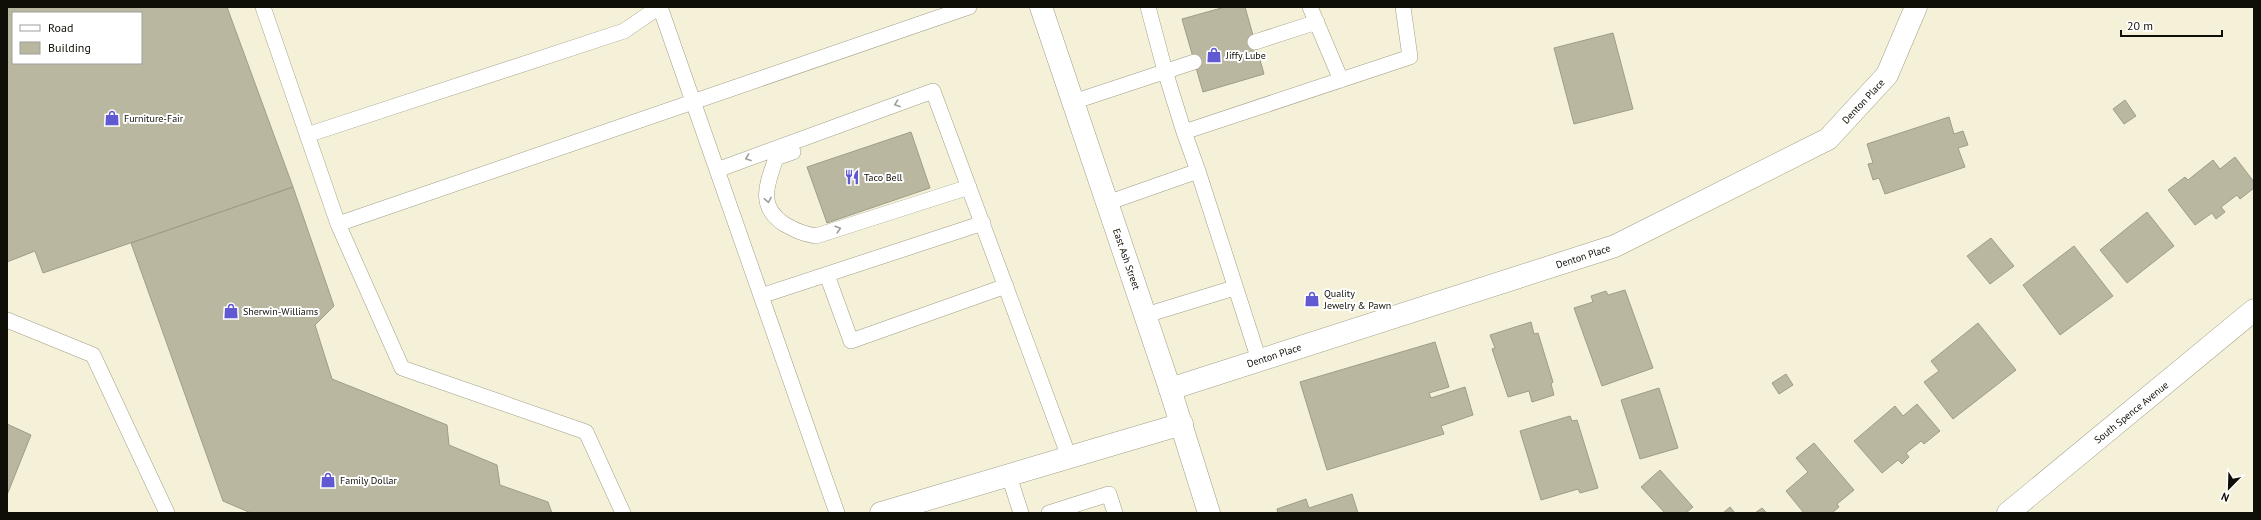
<svg xmlns="http://www.w3.org/2000/svg" width="2261" height="520" font-family="'PT Sans',sans-serif">
	<style>
		.building { fill: #bab7a0; stroke: #a09d87; fill-rule: evenodd }
		.lines { fill: none; stroke-linecap: round; stroke-linejoin: round }
		.lane-casing { stroke: #a19e87; stroke-width: 16 }
		.street-casing { stroke: #a19e87; stroke-width: 23 }
		.primary-casing { stroke: #a19e87; stroke-width: 23 }
		.lane { stroke: #fff; stroke-width: 15 }
		.street { stroke: #fff; stroke-width: 22 }
		.primary { stroke: #fff; stroke-width: 22 }
		.oneway { stroke: #9f9f9c }
		.labels { text-anchor: middle; stroke-width: 4; stroke-linejoin: round; paint-order: stroke }
		.poi-label { font-size: 10px; fill: #100f07; stroke: #fff; text-anchor: start }
		.street-label { font-size: 10px; fill: #100f07; stroke: #fff }
	</style>
	<rect width="100%" height="100%" fill="#f4f1d8"/>
	<path class="building" d="M7,7H227L293,187L43,273L35,251L7,262ZM13,13H141V63H13Z
		M1225,7H1245L1264,74L1203,92L1182,19Z
		M1613,33L1633,109L1574,124L1554,48Z
		M2125,100L2136,116L2124,124L2113,109Z
		M1949,117L1954,134L1963,131L1968,145L1958,148L1965,167L1885,194L1879,178L1873,180L1868,164L1873,163L1867,144Z
		M911,132L930,188L827,223L807,167Z
		M2235,157L2254,182V188L2240,199L2237,195L2221,207L2225,212L2216,219L2212,213L2195,225L2168,190L2185,177L2188,180L2213,160L2220,169Z
		M293,187L334,306L315,325L332,379L447,425L449,445L497,465L500,485L548,502L552,513H251L223,501L131,243Z
		M2147,212L2174,246L2127,283L2100,250Z
		M1991,238L2014,266L1990,284L1967,256Z
		M2074,246L2113,296L2060,335L2023,285Z
		M1625,290L1653,368L1602,386L1574,308L1593,302L1591,296L1606,291L1608,295Z
		M1531,322L1534,334L1538,333L1553,382L1551,384L1554,395L1532,402L1529,391L1508,397L1492,349L1495,348L1490,335Z
		M1978,323L2016,370L1953,419L1924,382L1939,371L1931,361Z
		M1435,342L1449,387L1429,393L1431,398L1465,387L1473,415L1441,426L1444,434L1327,470L1300,382Z
		M1786,374L1793,385L1779,394L1772,383Z
		M1659,388L1678,448L1640,459L1621,400Z
		M1917,404L1940,431L1924,444L1921,441L1906,453L1909,457L1902,464L1898,460L1882,473L1854,441L1895,406L1903,416Z
		M1570,416L1572,421L1577,420L1598,488L1580,493L1578,489L1541,500L1520,431Z
		M7,424L31,435L7,495Z
		M1814,443L1854,490L1837,504L1839,507L1832,513H1804L1786,491L1808,472L1796,458Z
		M1660,470L1693,507L1686,513H1665L1641,487Z
		M1352,494L1358,513H1278L1277,509L1306,499L1309,508Z
		M1730,507L1735,513H1723Z
		M1762,508L1767,513H1755Z"/>
	<g class="lines">
		<g class="lane-casing">
			<path id="lane" d="M263,7L338,224L402,368L586,432L623,513
				M660,7L837,513
				M1148,7L1165,71L1184,132L1410,57L1403,7
				M1310,7L1341,80
				M1255,42L1317,22
				M1073,102L1194,62
				M307,135L624,31L659,7
				M793,152L776,158C767,184 757,206 784,224C795,230 803,234 816,236L969,187
				M717,170L933,91L1069,457
				M1198,171L1259,360
				M1107,203L1198,171L1184,132
				M338,224L969,7
				M827,275L851,341L1006,286
				M761,296L983,223
				M1146,315L1234,288
				M7,320L93,355L167,513
				M1009,476L1021,513
				M1049,513L1109,494L1115,513"/>
		</g>
		<g class="street-casing">
			<path id="street" d="M1170,389L1615,246L1828,139L1887,75L1916,7
				M881,513L1182,424
				M2008,513L2254,310"/>
		</g>
		<g class="primary-casing">
			<path id="primary" d="M1041,7L1170,389L1209,513"/>
		</g>
		<use href="#lane" class="lane"/>
		<use href="#street" class="street"/>
		<use href="#primary" class="primary"/>
	</g>
	<defs><path id="oneway-chevron" d="M-2-3.5L2.5 0L-2 3.5" fill="none" stroke-width="1.6" stroke-linecap="round" stroke-linejoin="round"/></defs>
	<g class="oneway">
		<use href="#oneway-chevron" transform="translate(897 104) rotate(160)"/>
		<use href="#oneway-chevron" transform="translate(748 158) rotate(160)"/>
		<use href="#oneway-chevron" transform="translate(768 200) rotate(79)"/>
		<use href="#oneway-chevron" transform="translate(838 229) rotate(-17)"/>
	</g>
	<defs>
		<g id="shop-bare" transform="scale(1.2)"><path d="M-5-2.5h2.3a2.7 3.5 0 0 1 5.4 0H5L5.5 6h-11ZM-1.5-2.5h3a1.5 2.3 0 0 0-3 0Z" fill="#6059d2" stroke="#fff" stroke-width="2.5" paint-order="stroke"/></g>
		<g id="restaurant-bare" transform="scale(1.2)"><path d="M-5-6h1v4h1v-4h1v4h1v-4h1v5L-1.5 .5V6h-2V.5L-5-1ZM5-6V6H3V1.5H1.5Q1.5-4 5-6Z" fill="#6059d2" stroke="#fff" stroke-width="2.5" paint-order="stroke"/></g>
	</defs>
	<g fill-rule="evenodd">
		<use href="#shop-bare" x="1214" y="55"/>
		<use href="#shop-bare" x="112" y="118"/>
		<use href="#restaurant-bare" x="852" y="177"/>
		<use href="#shop-bare" x="1312" y="299"/>
		<use href="#shop-bare" x="231" y="311"/>
		<use href="#shop-bare" x="328" y="480"/>
	</g>
	<g class="labels">
		<g class="poi-label">
			<text x="1226" y="59">Jiffy Lube</text>
			<text x="124" y="122">Furniture-Fair</text>
			<text x="864" y="181">Taco Bell</text>
			<text x="1324" y="297">Quality<tspan x="1324" dy="12">Jewelry &amp; Pawn</tspan></text>
			<text x="243" y="315">Sherwin-Williams</text>
			<text x="340" y="484">Family Dollar</text>
		</g>
		<g class="street-label">
			<text transform="translate(1863 101) rotate(-47)" y="4">Denton Place</text>
			<text transform="translate(1583 256) rotate(-18)" y="4">Denton Place</text>
			<text transform="translate(1127 259) rotate(71)" y="4">East Ash Street</text>
			<text transform="translate(1274 355) rotate(-18)" y="4">Denton Place</text>
			<text transform="translate(2131 412) rotate(-39)" y="4">South Spence Avenue</text>
		</g>
	</g>
	<rect width="2261" height="520" fill="none" stroke="#100f07" stroke-width="16"/>
	<rect x="12" y="12" width="130" height="52" fill="#ffffff" stroke="#9f9f9c"/>
	<rect x="20" y="25" width="20" height="6" fill="#ffffff" stroke="#9f9f9c"/>
	<text x="48" y="32" font-size="12" fill="#100f07">Road</text>
	<rect x="20" y="42" width="20" height="12" fill="#bab7a0" stroke="#9f9f9c"/>
	<text x="48" y="52" font-size="12" fill="#100f07">Building</text>
	<g transform="translate(2229 488) rotate(203)" stroke="#ffffff" stroke-width="3" paint-order="stroke">
	<path d="M0-3L7 15L0 10L-7 15Z" fill="#100f07"/>
	<text y="-6" font-size="11" font-weight="bold" text-anchor="middle" fill="#100f07">N</text>
	</g>
	<path d="M2121 30v6h101v-6" fill="none" stroke="#100f07" stroke-width="2"/>
	<text x="2127" y="30" font-size="12" fill="#100f07" stroke="#ffffff" stroke-width="3" paint-order="stroke">20 m</text>
</svg>
